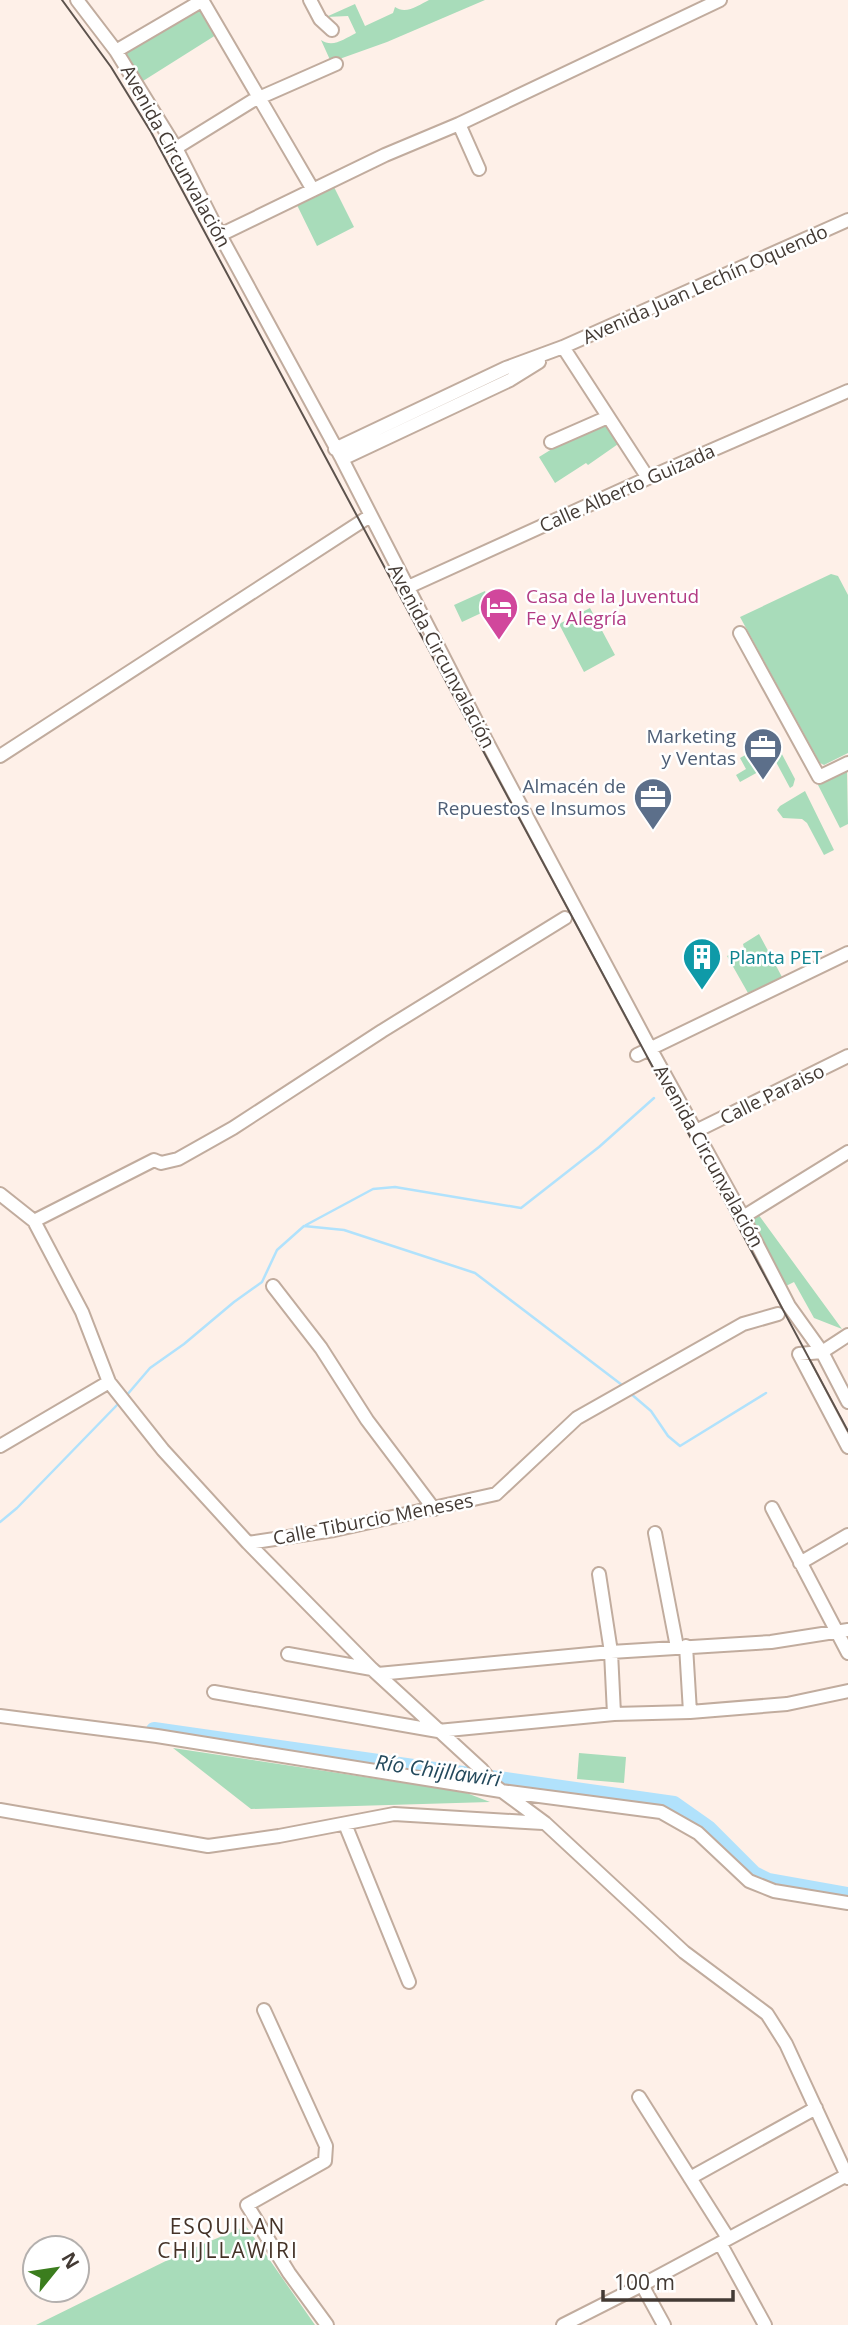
<svg xmlns="http://www.w3.org/2000/svg" width="848" height="2325" font-family="'Open Sans',sans-serif">
	<style>
		.green { fill: #a8dcba }
		.lines { fill: none; stroke-linecap: round; stroke-linejoin: round }
		.stream { stroke: #b1e2fc; stroke-width: 2.5 }
		.river { stroke: #b1e2fc; stroke-width: 16 }
		.minor-casing { stroke: #c1ac9e; stroke-width: 16 }
		.minor { stroke: #fff; stroke-width: 12 }
		.tram { stroke: #5d534d; stroke-width: 2 }
		.labels { text-anchor: middle; stroke-width: 5; stroke-linejoin: round; paint-order: stroke }
		.street-label { font-size: 19px; fill: #433a34; stroke: #fff }
		.hotel-label { font-size: 19px; fill: #b23c85; stroke: #fff; text-anchor: start }
		.service-label { font-size: 19px; fill: #4e5e75; stroke: #fff; text-anchor: end }
		.culture-label { font-size: 19px; fill: #0d838f; stroke: #fff; text-anchor: start }
		.water-label { font-size: 21px; font-style: italic; fill: #23495c; stroke: #fff }
		.neighbourhood-label { font-size: 21px; letter-spacing: 2px; fill: #453328; stroke: #fff }
	</style>
	<rect width="100%" height="100%" fill="#fef0e8"/>
	<path class="green" d="M429,0H485L387,42L331,62L321,40C333,48 344,39 356,33L348,16L326,17L355,4L365,26L393,13L395,7C406,15 419,5 429,0Z
		M199,7L216,35L143,81L124,50Z
		M333,185L354,227L317,246L296,203Z
		M608,424L621,442L588,465L586,463L555,483L539,457L573,436Z
		M831,574L838,576L848,595V753L824,765L820,763L740,617Z
		M485,591L492,608L462,622L454,605Z
		M590,608L615,655L584,672L559,624Z
		M774,739L795,779L793,786L790,788L776,762L740,782L736,775L746,769L740,758Z
		M847,770L848,824L840,828L818,785Z
		M805,791L834,850L824,855L807,823L802,819L783,818L777,810L780,806Z
		M759,934L782,977L748,993L727,956L744,948L743,944Z
		M758,1214L842,1329L814,1318L794,1282L786,1286L750,1220Z
		M173,1748L464,1792L490,1802L251,1809Z
		M579,1753L626,1757L624,1783L577,1779Z
		M246,2226L315,2325H36L182,2253Z"/>
	<g class="lines">
		<path class="stream" d="M306,1225L373,1189L395,1187L521,1208L599,1147L654,1098
			M630,1393L651,1411L668,1436L680,1446L766,1393
			M126,1396L150,1368L184,1344L234,1302L262,1282L277,1250L304,1226L344,1230L475,1273L622,1385
			M0,1522L17,1508L119,1403"/>
		<path class="river" d="M154,1730L674,1804L708,1828L754,1874L768,1881L848,1895"/>
		<g class="minor-casing">
			<path id="minor" d="M77,0L116,51L176,148L220,235L342,459L487,742L650,1048L743,1217L789,1306L822,1352L848,1402
				M202,0L313,190
				M310,0L320,19L332,30
				M116,51L203,0
				M459,124L479,169
				M176,148L252,101L336,64
				M220,235L385,155L459,124L720,0
				M563,347L648,478
				M551,442L608,417
				M335,449L506,368L563,347L848,220
				M342,459L510,380L539,362
				M406,588L648,478L848,391
				M740,633L819,777L848,763
				M0,756L370,516
				M637,1055L848,953
				M696,1131L848,1056
				M0,1194L34,1221L82,1312L109,1382L163,1450L248,1543L372,1669L482,1770L495,1786L545,1823L684,1952L767,2014L786,2044L848,2178
				M743,1217L848,1152
				M34,1221L154,1160L161,1163L178,1159L233,1128L382,1031L565,918
				M273,1286L321,1348L367,1420L434,1509
				M848,1335L822,1352L799,1354L848,1447
				M0,1446L109,1382
				M772,1508L848,1653
				M655,1533L677,1647
				M248,1543L334,1530L496,1494L577,1418L743,1324L778,1314
				M800,1563L848,1535
				M599,1574L611,1652L614,1714
				M686,1646L690,1712
				M288,1654L372,1669
				M378,1674L611,1652L771,1642L848,1630
				M214,1692L438,1731L614,1714L690,1712L787,1704L848,1691
				M0,1716L157,1736L501,1791L661,1812L698,1833L749,1881L774,1891L848,1903
				M0,1810L208,1846L279,1836L394,1814L543,1823
				M345,1824L409,1982
				M264,2010L326,2146L325,2161L247,2205L289,2273L327,2325
				M639,2097L728,2238
				M690,2178L816,2108
				M720,2243L765,2325
				M642,2285L664,2325
				M563,2325L642,2285L847,2175"/>
		</g>
		<use href="#minor" class="minor"/>
		<path class="tram" d="M62,0L111,67L151,132L848,1431"/>
	</g>
	<defs>
		<g id="hotel-pin" transform="scale(2.0125)"><path d="M0 17L-7.5 6A9.5 9.5 0 1 1 7.5 6Z" fill="#d1479c" stroke="#fff"/><path d="M-6-4.5h1.5V1H6V5H4.5V3h-9V5H-6ZM-4 0a1.8 1.8 0 1 1 3.6 0ZM.5 0V-2.5h3Q6-2.5 6 0Z" fill="#fff"/></g>
		<g id="office-pin" transform="scale(2.0125)"><path d="M0 17L-7.5 6A9.5 9.5 0 1 1 7.5 6Z" fill="#5c6f8a" stroke="#fff"/><path d="M-6-3h4V-5.5h4V-3h4V5H-6ZM-1-4.5V-3h2v-1.5ZM-6 0V1H6V0Z" fill="#fff"/></g>
		<g id="building-pin" transform="scale(2.0125)"><path d="M0 17L-7.5 6A9.5 9.5 0 1 1 7.5 6Z" fill="#0f9aa8" stroke="#fff"/><path d="M-4-6H4V6H1V3H-1V6H-4ZM-2.5-4.3h1.7v1.8h-1.7ZM.8-4.3h1.7v1.8H.8ZM-2.5-1h1.7V.8h-1.7ZM.8-1h1.7V.8H.8Z" fill="#fff"/></g>
	</defs>
	<g fill-rule="evenodd">
		<use href="#hotel-pin" x="499" y="607"/>
		<use href="#office-pin" x="763" y="747"/>
		<use href="#office-pin" x="653" y="797"/>
		<use href="#building-pin" x="702" y="957"/>
	</g>
	<g class="labels">
		<g class="street-label">
			<text transform="translate(176 156) rotate(61)" y="7">Avenida Circunvalación</text>
			<text transform="translate(705 284) rotate(-24)" y="7">Avenida Juan Lechín Oquendo</text>
			<text transform="translate(627 488) rotate(-24)" y="7">Calle Alberto Guizada</text>
			<text transform="translate(442 656) rotate(62)" y="7">Avenida Circunvalación</text>
			<text transform="translate(772 1094) rotate(-26)" y="7">Calle Paraiso</text>
			<text transform="translate(709 1156) rotate(61)" y="7">Avenida Circunvalación</text>
			<text transform="translate(373 1519) rotate(-11)" y="7">Calle Tiburcio Meneses</text>
		</g>
		<g class="hotel-label">
			<text x="526" y="603">Casa de la Juventud<tspan x="526" dy="22">Fe y Alegría</tspan></text>
		</g>
		<g class="service-label">
			<text x="736" y="743">Marketing<tspan x="736" dy="22">y Ventas</tspan></text>
			<text x="626" y="793">Almacén de<tspan x="626" dy="22">Repuestos e Insumos</tspan></text>
		</g>
		<g class="culture-label">
			<text x="729" y="964">Planta PET</text>
		</g>
		<g class="water-label">
			<text transform="translate(438 1771) rotate(8)" y="7">Río Chijllawiri</text>
		</g>
		<g class="neighbourhood-label">
			<text x="228" y="2234">ESQUILAN<tspan x="228" dy="24">CHIJLLAWIRI</tspan></text>
		</g>
	</g>
	<g transform="translate(56 2269) rotate(60)"><circle r="33" fill="#ffffff" stroke="#b4b0ae" stroke-width="2"/>
	<path d="M0-5L12 26L0 18L-12 26Z" fill="#3b7d1e"/>
	<text y="-10" font-size="19" font-weight="bold" text-anchor="middle" fill="#433a34">N</text>
	</g>
	<path d="M603 2290v10h130v-10" fill="none" stroke="#433a34" stroke-width="3.5"/>
	<text x="614" y="2290" font-size="21" fill="#433a34" stroke="#ffffff" stroke-width="5" paint-order="stroke">100 m</text>
</svg>
